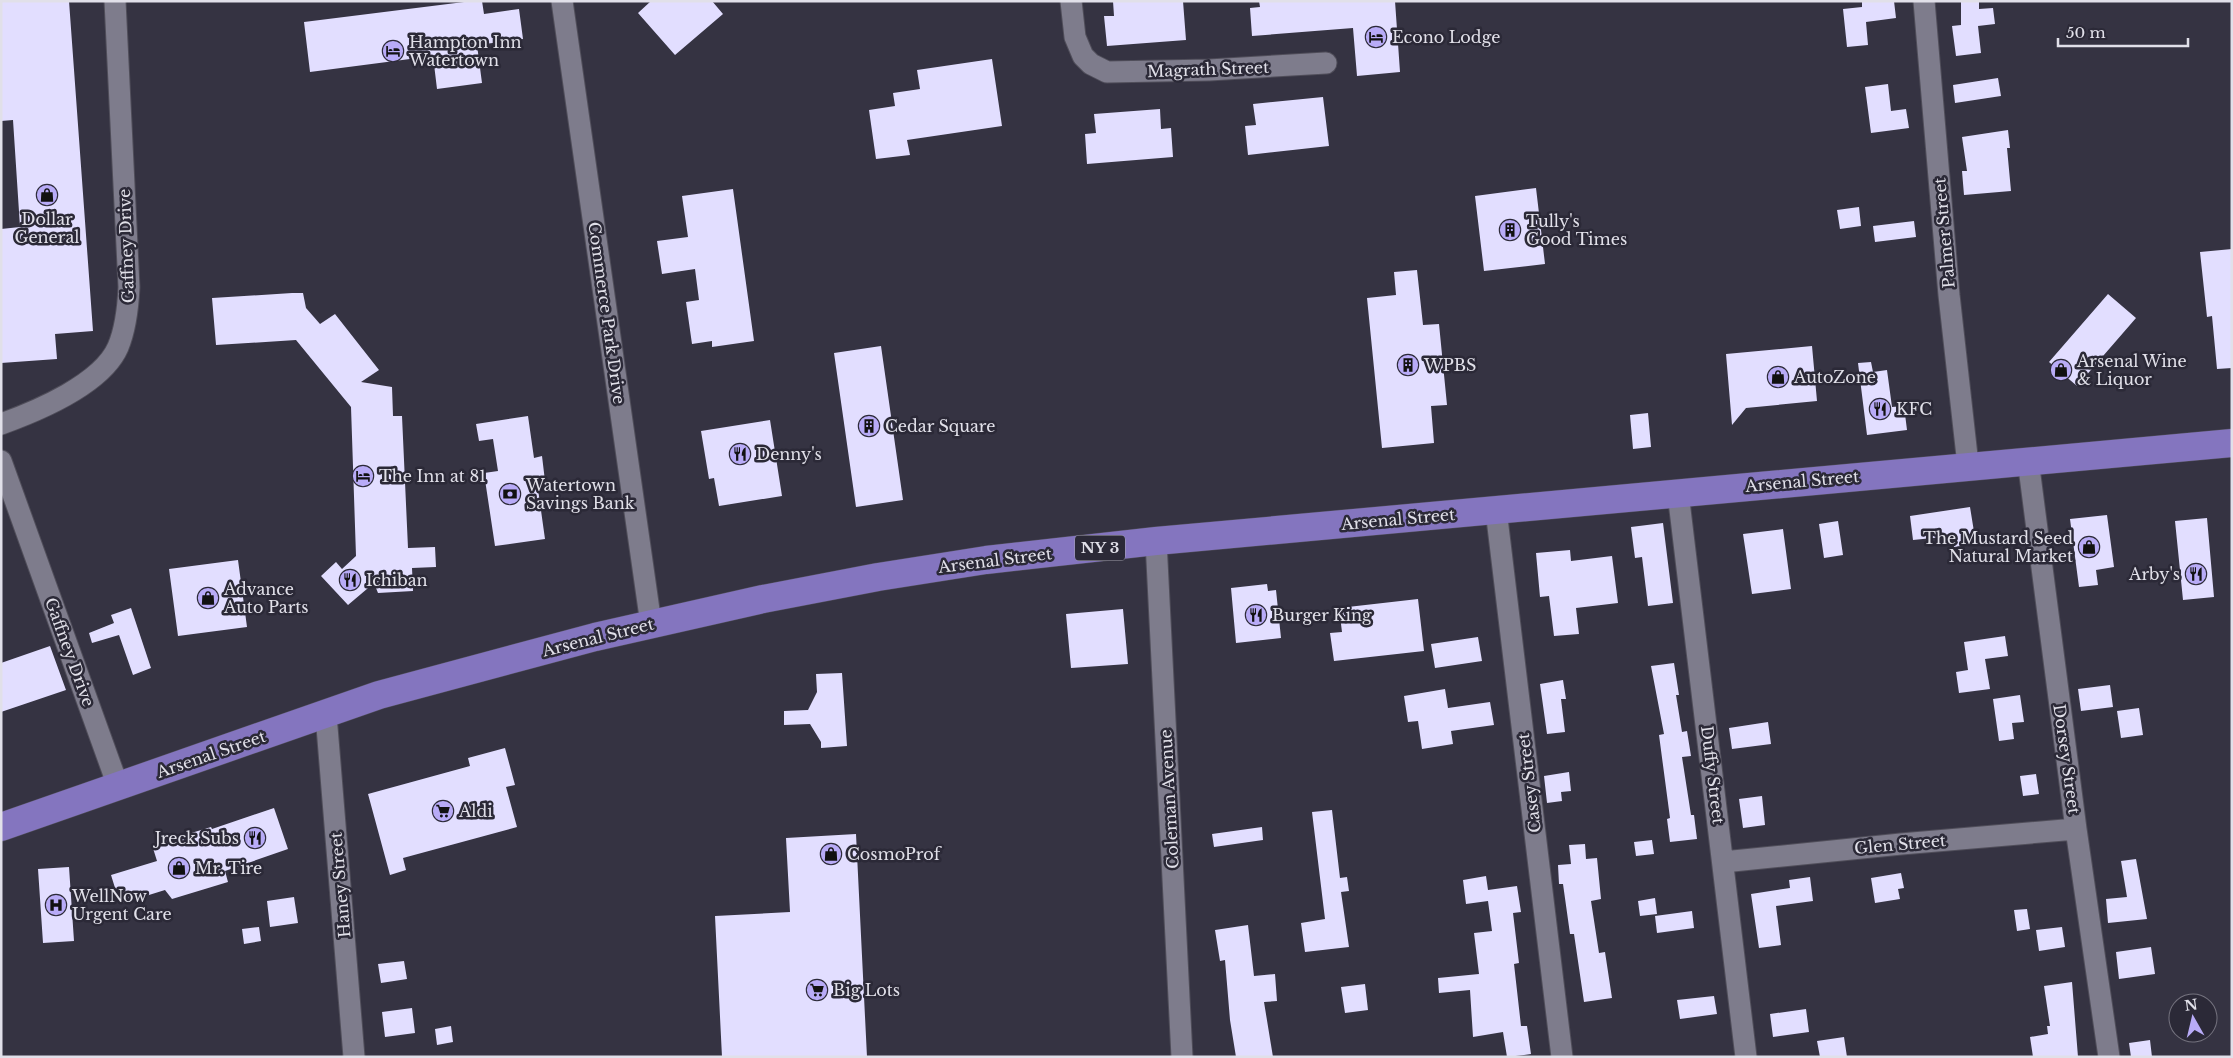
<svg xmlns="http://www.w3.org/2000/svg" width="2233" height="1058" font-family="'Libre Baskerville',serif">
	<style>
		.building { fill: #e2deff }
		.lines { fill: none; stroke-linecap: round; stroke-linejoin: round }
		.minor-casing { stroke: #504e5a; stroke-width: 23 }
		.trunk-casing { stroke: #504e5a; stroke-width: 29 }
		.minor { stroke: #7e7c8c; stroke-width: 21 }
		.trunk { stroke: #8475bf; stroke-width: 28 }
		.labels { text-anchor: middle; stroke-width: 5; stroke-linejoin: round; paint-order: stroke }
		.shield { fill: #2b2937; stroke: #aaa9b4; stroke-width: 1 }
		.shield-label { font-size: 15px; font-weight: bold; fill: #e1e0e9 }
		.poi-label { font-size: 16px; fill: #e1e0e9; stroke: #2b2937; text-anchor: start }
		.street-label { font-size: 16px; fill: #e1e0e9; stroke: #2b2937 }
	</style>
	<rect width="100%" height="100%" fill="#353342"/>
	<path class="building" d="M1,1H69L93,331L55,334L57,359L1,363V229L20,227L13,120L1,121Z
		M472,1H482L484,14L519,9L523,39L477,45L482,83L437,89L433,56L310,72L304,22Z
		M651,1H712L723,14L675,55L638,13Z
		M1113,1H1183L1186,40L1107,46L1104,16H1114Z
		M1259,1H1395L1400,72L1357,76L1353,28L1252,36L1250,8L1260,7Z
		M1862,1H1894L1896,18L1866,22L1868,45L1847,47L1843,9L1862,7Z
		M1961,1H1979V9L1993,8L1995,24L1978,26L1981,53L1956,56L1952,26L1961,25Z
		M992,59L1002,126L907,140L910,155L876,159L869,110L895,106L893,93L920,89L917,70Z
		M1998,78L2001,96L1955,103L1953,85Z
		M1888,84L1891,111L1906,109L1909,128L1871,133L1865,87Z
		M1323,97L1329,146L1248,155L1245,126L1256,125L1253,104Z
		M1160,109L1161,129L1171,128L1173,157L1087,164L1085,134L1096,133L1094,114Z
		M2008,130L2010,148H2007L2011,191L1964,195L1962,171H1967L1962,137Z
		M1536,188L1545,264L1484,271L1475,196Z
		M733,189L754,341L712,347V341L692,344L686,302L699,300L695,269L662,274L657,241L688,237L682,196Z
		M1859,207L1861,226L1840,229L1837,210Z
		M1914,221L1916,237L1875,242L1873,226Z
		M2232,249V368L2217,369L2212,316L2207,317L2200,252Z
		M1417,270L1423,325L1439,324L1447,405L1431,406L1434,443L1382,448L1367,298L1396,295L1394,272Z
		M292,293H303L306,308L320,324L335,314L379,370L361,382L392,387L393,416H402L408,548L435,547L436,567L412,568L413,591L378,593L374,583L348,605L321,576L336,562L342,569L356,556L351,407L296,340L216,345L212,298Z
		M2108,294L2136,318L2077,386L2049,362Z
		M881,346L903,500L856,507L834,353Z
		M1812,346L1817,401L1746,408L1732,425L1726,354Z
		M1871,362L1873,372L1887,370L1892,407L1904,406L1907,430L1867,435L1858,363Z
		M1648,413L1651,447L1633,449L1630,415Z
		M528,416L534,458L542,456L545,481L537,482L545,539L495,546L484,473L498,471L493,439L479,441L476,424Z
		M770,420L782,496L719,506L714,478L709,479L701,431Z
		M1970,507L1976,544L1954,547L1952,536L1913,540L1910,516Z
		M2107,515L2114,567L2096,570L2098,585L2079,587L2070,519Z
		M2207,518L2214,597L2183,600L2175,521Z
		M1838,521L1843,555L1824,558L1819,524Z
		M1663,523L1673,603L1648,606L1642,557L1635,558L1631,527Z
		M1783,529L1791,589L1752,594L1743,534Z
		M1570,550L1571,561L1612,556L1618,603L1576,608L1579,634L1554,636L1549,596L1540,597L1536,553Z
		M238,560L247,627L178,636L169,569Z
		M1267,584L1268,591L1276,590L1281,638L1236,643L1231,588Z
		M1418,599L1424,651L1334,661L1330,633L1342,632L1339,608Z
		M131,608L151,668L133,675L119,635L92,643L89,633L114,623L111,615Z
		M1123,609L1128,664L1071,668L1066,614Z
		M2005,636L2008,656L1985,659L1990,689L1959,693L1956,672L1968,670L1964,642Z
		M1478,637L1482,661L1435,668L1431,644Z
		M50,646L66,690L1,712V663Z
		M1674,663L1679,695H1676L1682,732L1687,731L1691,756L1682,757L1691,815H1694L1697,839L1670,842L1667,819L1670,818L1659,735L1664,734L1651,666Z
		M842,673L847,746L821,748V742L810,724L784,725V711L808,710L817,692L816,674Z
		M1563,680L1566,699H1561L1565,732L1547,734L1540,684Z
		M2110,685L2113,707L2081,711L2078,689Z
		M1445,689L1448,708L1490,702L1494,725L1451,731L1453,744L1422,749L1418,721L1408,722L1404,696Z
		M2020,695L2024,722L2012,723L2014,739L1999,741L1993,699Z
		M2139,708L2143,735L2121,738L2117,711Z
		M1768,722L1771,744L1732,749L1729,728Z
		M505,748L515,785L506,787L517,827L403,858L406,870L390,875L368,794L470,766L468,758Z
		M1569,772L1571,791L1561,792L1562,801L1547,803L1544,776Z
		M2036,774L2039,794L2023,796L2020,776Z
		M1762,796L1765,825L1743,828L1739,799Z
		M274,808L288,849L225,871L228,882L172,899L165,890L120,904L111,875L157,861L152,845L211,827L212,829Z
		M1332,810L1340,878L1347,877L1349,891L1341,892L1349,947L1305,952L1301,923L1325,919L1312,812Z
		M1262,827L1263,840L1214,847L1212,834Z
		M856,834L867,1057H722L715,916L790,912L786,838Z
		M1652,840L1654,854L1636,856L1634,842Z
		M1585,844L1586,859L1597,858L1601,899L1591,901L1599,953L1605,952L1612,998L1584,1002L1574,934H1570L1563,884H1559L1558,865L1571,864L1569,845Z
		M2136,859L2147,919L2108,923L2106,899L2127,897L2121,861Z
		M69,867L74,941L43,943L38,869Z
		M1901,873L1904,888L1898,889L1900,899L1875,903L1871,878Z
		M1486,876L1488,890L1517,886L1521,912L1513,913L1519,963L1514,964L1521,1026H1527L1531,1054L1507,1057L1503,1032L1473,1037L1470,990L1439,993L1438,978L1479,974L1474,933L1492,931L1488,901L1466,904L1463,880Z
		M1810,877L1813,901L1776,906L1781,945L1759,948L1751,894L1790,888L1789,880Z
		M294,897L298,923L270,927L267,901Z
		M1655,898L1657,914L1640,916L1638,901Z
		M2027,909L2030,929L2017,931L2014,910Z
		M1692,911L1694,928L1657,933L1655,916Z
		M1248,925L1254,976L1275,974L1277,1001L1264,1002L1273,1057H1236L1230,1020L1225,960L1220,961L1215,930Z
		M259,927L261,941L244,944L242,929Z
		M2062,927L2065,947L2039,951L2036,930Z
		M2151,947L2155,974L2119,979L2116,952Z
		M404,961L407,979L381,983L378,964Z
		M2072,982L2078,1057H2033L2030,1037L2048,1034L2047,1026H2050L2044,986Z
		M1365,984L1368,1010L1345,1013L1341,987Z
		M1714,996L1717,1014L1680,1019L1677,1000Z
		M412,1008L415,1033L385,1037L382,1012Z
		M1806,1009L1809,1032L1773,1037L1770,1014Z
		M451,1026L453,1042L437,1045L435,1029Z
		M1844,1037L1847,1057H1820L1817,1041Z
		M2150,1040L2152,1057H2131L2129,1043Z"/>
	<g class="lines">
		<g class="minor-casing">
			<path id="minor" d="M562,1L651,624
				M1071,1L1075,37L1083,56L1091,64L1107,72L1209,70L1326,63
				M1924,1L1949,295L1968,465
				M1,424C37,411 102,384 118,347C126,328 128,308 129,287L115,1
				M2028,460L2076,829L2109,1057
				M1,461L118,786
				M1678,493L1746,1057
				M1496,510L1562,1057
				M1156,541L1182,1057
				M324,714L327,727L354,1057
				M1723,862L1901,844L2076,829"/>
		</g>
		<g class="trunk-casing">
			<path id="trunk" d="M1,827L379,695L595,637L763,599L878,577L986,560L1156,541L2232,443"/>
		</g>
		<use href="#minor" class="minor"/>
		<use href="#trunk" class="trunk"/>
	</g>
	<defs>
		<g id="hotel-disc" transform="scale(1.125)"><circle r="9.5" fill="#b8abf7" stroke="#2b2937"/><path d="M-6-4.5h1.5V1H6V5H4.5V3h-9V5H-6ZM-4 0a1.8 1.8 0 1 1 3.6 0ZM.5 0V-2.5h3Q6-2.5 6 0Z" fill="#111"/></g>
		<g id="shop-disc" transform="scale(1.125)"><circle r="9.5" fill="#b8abf7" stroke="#2b2937"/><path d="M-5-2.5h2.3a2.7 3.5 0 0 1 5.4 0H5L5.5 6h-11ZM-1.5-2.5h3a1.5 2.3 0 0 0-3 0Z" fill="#111"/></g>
		<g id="building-disc" transform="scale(1.125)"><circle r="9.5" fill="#b8abf7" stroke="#2b2937"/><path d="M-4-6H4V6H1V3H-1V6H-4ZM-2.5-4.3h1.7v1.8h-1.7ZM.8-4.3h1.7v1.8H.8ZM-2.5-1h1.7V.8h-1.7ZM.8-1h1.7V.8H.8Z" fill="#111"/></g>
		<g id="restaurant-disc" transform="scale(1.125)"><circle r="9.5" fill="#b8abf7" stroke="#2b2937"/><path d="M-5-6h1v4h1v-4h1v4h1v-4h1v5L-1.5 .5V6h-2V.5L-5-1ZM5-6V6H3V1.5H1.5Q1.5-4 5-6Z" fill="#111"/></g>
		<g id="bank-disc" transform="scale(1.125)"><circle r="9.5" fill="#b8abf7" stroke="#2b2937"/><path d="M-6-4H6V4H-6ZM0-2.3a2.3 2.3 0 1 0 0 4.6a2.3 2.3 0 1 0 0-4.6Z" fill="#111"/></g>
		<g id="supermarket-disc" transform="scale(1.125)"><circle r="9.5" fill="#b8abf7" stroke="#2b2937"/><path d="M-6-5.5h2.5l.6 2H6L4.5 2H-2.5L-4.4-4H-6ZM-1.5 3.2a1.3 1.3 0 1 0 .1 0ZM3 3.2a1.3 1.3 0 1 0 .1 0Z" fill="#111"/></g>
		<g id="hospital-disc" transform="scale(1.125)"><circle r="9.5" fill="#b8abf7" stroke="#2b2937"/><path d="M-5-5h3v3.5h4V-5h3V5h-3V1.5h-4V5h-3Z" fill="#111"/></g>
	</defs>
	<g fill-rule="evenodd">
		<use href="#hotel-disc" x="1376" y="37"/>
		<use href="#hotel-disc" x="393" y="51"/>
		<use href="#shop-disc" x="47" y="195"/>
		<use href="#building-disc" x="1510" y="230"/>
		<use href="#building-disc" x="1408" y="365"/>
		<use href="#shop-disc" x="2061" y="370"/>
		<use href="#shop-disc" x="1778" y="377"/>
		<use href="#restaurant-disc" x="1880" y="409"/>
		<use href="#building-disc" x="869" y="426"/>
		<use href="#restaurant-disc" x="740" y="454"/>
		<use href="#hotel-disc" x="363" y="476"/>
		<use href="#bank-disc" x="510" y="494"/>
		<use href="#shop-disc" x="2089" y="547"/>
		<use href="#restaurant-disc" x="2196" y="574"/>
		<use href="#restaurant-disc" x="350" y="580"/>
		<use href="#shop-disc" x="208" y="598"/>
		<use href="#restaurant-disc" x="1256" y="615"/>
		<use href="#supermarket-disc" x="443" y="811"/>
		<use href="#restaurant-disc" x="255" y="838"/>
		<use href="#shop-disc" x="831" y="854"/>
		<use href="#shop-disc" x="179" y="868"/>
		<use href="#hospital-disc" x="56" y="905"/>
		<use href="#supermarket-disc" x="817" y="990"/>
	</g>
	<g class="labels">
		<rect class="shield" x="1075" y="535.5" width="50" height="25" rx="4"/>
		<g class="shield-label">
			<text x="1100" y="553">NY 3</text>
		</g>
		<g class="poi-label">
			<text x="1392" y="43">Econo Lodge</text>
			<text x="409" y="48">Hampton Inn<tspan x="409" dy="18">Watertown</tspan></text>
			<text x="47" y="225" text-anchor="middle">Dollar<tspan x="47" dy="18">General</tspan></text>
			<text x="1526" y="227">Tully's<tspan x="1526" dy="18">Good Times</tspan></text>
			<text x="2077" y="367">Arsenal Wine<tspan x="2077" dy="18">&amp; Liquor</tspan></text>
			<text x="1424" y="371">WPBS</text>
			<text x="1794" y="383">AutoZone</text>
			<text x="1896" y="415">KFC</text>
			<text x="885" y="432">Cedar Square</text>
			<text x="756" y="460">Denny's</text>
			<text x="379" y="482">The Inn at 81</text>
			<text x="526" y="491">Watertown<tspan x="526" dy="18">Savings Bank</tspan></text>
			<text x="2073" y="544" text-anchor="end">The Mustard Seed<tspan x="2073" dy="18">Natural Market</tspan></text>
			<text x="2180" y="580" text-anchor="end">Arby's</text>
			<text x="366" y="586">Ichiban</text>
			<text x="224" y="595">Advance<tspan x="224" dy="18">Auto Parts</tspan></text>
			<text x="1272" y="621">Burger King</text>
			<text x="459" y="817">Aldi</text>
			<text x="239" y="844" text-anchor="end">Jreck Subs</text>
			<text x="847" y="860">CosmoProf</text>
			<text x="195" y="874">Mr. Tire</text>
			<text x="72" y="902">WellNow<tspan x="72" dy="18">Urgent Care</tspan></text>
			<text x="833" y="996">Big Lots</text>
		</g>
		<g class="street-label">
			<text transform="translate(1208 69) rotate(-2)" y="6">Magrath Street</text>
			<text transform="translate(1944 233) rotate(-95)" y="6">Palmer Street</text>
			<text transform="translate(126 246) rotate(-92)" y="6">Gaffney Drive</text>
			<text transform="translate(607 313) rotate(82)" y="6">Commerce Park Drive</text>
			<text transform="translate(1802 481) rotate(-5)" y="6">Arsenal Street</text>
			<text transform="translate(1398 519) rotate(-5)" y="6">Arsenal Street</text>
			<text transform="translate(995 560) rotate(-7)" y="6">Arsenal Street</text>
			<text transform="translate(598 637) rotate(-14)" y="6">Arsenal Street</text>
			<text transform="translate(70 652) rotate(70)" y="6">Gaffney Drive</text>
			<text transform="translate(211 754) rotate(-19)" y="6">Arsenal Street</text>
			<text transform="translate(2067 759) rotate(82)" y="6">Dorsey Street</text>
			<text transform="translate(1713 775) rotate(83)" y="6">Duffy Street</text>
			<text transform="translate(1529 783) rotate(-97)" y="6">Casey Street</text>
			<text transform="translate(1169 799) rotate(-93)" y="6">Coleman Avenue</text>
			<text transform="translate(1900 844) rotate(-5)" y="6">Glen Street</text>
			<text transform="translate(340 885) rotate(-95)" y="6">Haney Street</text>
		</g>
	</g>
	<rect width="2233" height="1058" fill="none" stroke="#e1e0e9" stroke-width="5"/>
	<g transform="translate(2193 1018) rotate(352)"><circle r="24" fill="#2b2937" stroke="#74727e"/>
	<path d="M0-4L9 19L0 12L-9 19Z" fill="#b8abf7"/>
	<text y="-8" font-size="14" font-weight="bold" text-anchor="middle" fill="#e1e0e9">N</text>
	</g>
	<path d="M2058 38v8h130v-8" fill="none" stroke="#e1e0e9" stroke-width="2.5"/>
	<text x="2066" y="38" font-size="15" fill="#e1e0e9" stroke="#2b2937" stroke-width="4" paint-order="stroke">50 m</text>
</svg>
